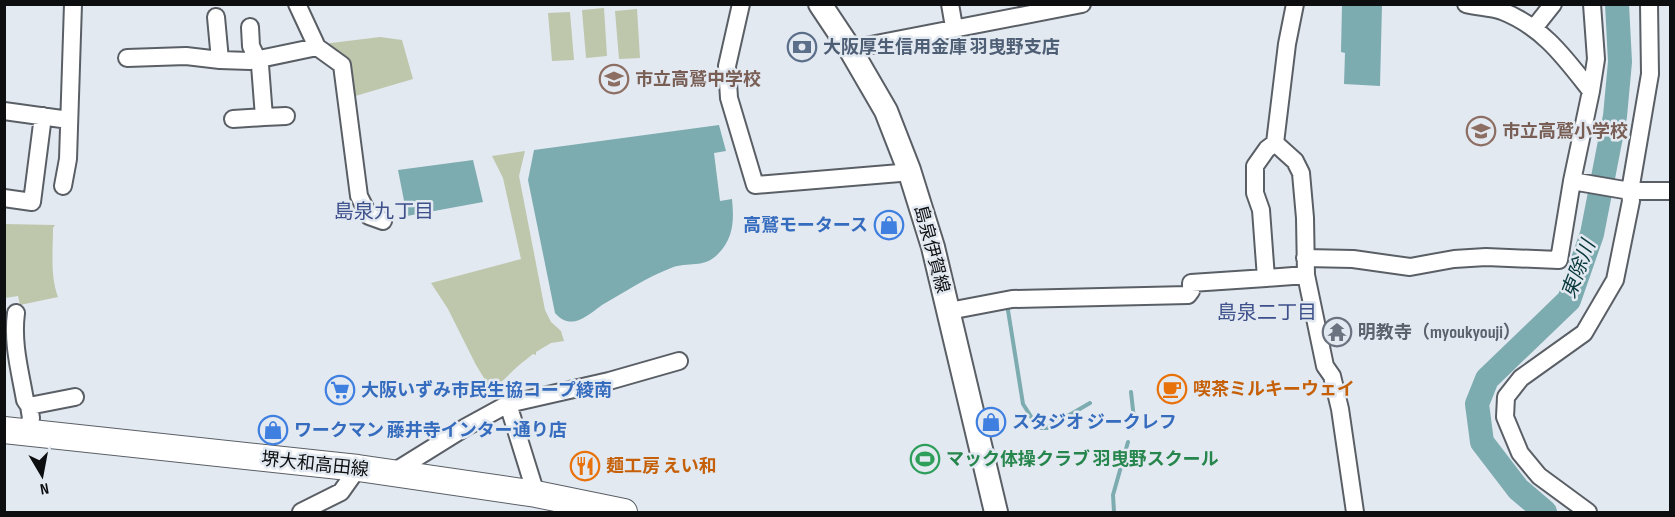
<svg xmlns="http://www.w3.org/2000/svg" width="1675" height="517" font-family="'Sofia Sans Condensed','Noto Sans JP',sans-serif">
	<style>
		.green { fill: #bec6ac }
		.water { fill: #7cabb0 }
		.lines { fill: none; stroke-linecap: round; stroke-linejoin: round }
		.stream { stroke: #7cabb0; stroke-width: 4 }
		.river { stroke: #7cabb0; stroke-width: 24 }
		.street-casing { stroke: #5a5f66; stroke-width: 20 }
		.secondary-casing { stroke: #5a5f66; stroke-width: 26 }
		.primary-casing { stroke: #5a5f66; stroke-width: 28 }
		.street { stroke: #fff; stroke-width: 16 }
		.secondary { stroke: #fff; stroke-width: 22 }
		.primary { stroke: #fff; stroke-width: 26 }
		.labels { text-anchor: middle; stroke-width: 5; stroke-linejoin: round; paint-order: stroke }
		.service-label { font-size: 18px; font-weight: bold; fill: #4e5e75; stroke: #e3e9f1; text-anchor: start }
		.education-label { font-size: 18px; font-weight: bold; fill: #785e54; stroke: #e3e9f1; text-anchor: start }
		.shop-label { font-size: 18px; font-weight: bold; fill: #366cbe; stroke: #e3e9f1; text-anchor: start }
		.street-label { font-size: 18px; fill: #0c0e10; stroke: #e3e9f1 }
		.worship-label { font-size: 18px; font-weight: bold; fill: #5b616d; stroke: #e3e9f1; text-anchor: start }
		.food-label { font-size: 18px; font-weight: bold; fill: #c56008; stroke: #e3e9f1; text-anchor: start }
		.leisure-label { font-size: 18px; font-weight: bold; fill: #27864d; stroke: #e3e9f1; text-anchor: start }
		.neighbourhood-label { font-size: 20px; fill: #3e508b; stroke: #e3e9f1 }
		.water-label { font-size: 20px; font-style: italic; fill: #08383c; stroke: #e3e9f1 }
	</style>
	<rect width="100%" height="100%" fill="#e3e9f1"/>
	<path class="green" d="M604,8L607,56L586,58L582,10Z
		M637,9L640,58L619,59L615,11Z
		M570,12L574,60L552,61L548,13Z
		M380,37L402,40L413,79L352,97L323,44Z
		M525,151L519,176L545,310L551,322L561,331L564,341L551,343L536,352V355L533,354L518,366L492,391L476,365L448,309L431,283L521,259L503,178L492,156Z
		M5,224L55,225L53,228C53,250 50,276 58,297L20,305L18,296L5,298Z"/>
	<path class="water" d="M1342,5H1382L1380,86L1344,84L1345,53L1341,52Z
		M719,125L726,151L714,153L720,201L732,199C734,220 734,238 718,254C704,269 688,261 671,268C647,277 625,292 602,305C595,310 587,317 579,320C569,324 561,320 555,313L528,180L534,150Z
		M473,160L483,202L407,216L398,170Z"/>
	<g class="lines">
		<path class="stream" d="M1007,304L1023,404L1037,426L1041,428H1047L1090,403
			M1131,392L1134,419L1132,428
			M1114,512L1113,495L1128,442"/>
		<path class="river" d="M1545,512L1518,489L1482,442L1477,404L1487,379L1569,300L1592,234L1615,116L1620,62L1617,4"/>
		<g class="street-casing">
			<path id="street" d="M297,4L317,47L342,65L359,196L369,216L383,221
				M741,4L727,66L729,98L755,185L900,173L909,170
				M950,4L954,27
				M1295,4L1287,44L1275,143L1295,161L1301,173L1305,218L1306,275L1325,366L1332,376L1340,409L1355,512
				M216,17L220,60L250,61L317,47
				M1534,28L1553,4
				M850,49L1082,4
				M127,58L186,56L220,60
				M1591,91L1596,59L1592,4
				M4,111L69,120
				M264,117L286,116
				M233,119L264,117L260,65L251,46L250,27
				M1572,181L1630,191H1670
				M63,186L68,159L73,4
				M4,198L32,202L43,116
				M1305,258L1353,259L1410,267L1454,259L1486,257L1559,260L1572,181L1591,91C1565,58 1543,27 1502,11C1491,7 1477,7 1466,4
				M1266,278L1306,275
				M949,311L1012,299L1188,295L1191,291V283L1266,278L1261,210L1255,193V166L1267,149L1275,143
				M16,313C12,343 20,371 25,400L29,406
				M508,404L536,494
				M27,431L31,418L29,406L75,397
				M392,473L466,427L508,404L609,381L679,361
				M301,512L341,492L358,468
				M1588,512L1539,476L1520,453L1505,417L1506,397L1521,378L1584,333L1615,280L1631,201L1630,191L1650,74L1649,4"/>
		</g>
		<g class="secondary-casing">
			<path id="secondary" d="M820,4L850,49L886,111L909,170L933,247L996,512"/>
		</g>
		<g class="primary-casing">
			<path id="primary" d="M4,430L358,468L536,494L624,512"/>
		</g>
		<use href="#street" class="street"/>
		<use href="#secondary" class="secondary"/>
		<use href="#primary" class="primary"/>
	</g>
	<defs>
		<g id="bank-ring" transform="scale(1.5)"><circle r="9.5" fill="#e3e9f1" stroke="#5c6f8a" stroke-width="1.5"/><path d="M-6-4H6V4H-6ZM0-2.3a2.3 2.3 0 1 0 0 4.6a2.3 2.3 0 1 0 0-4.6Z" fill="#5c6f8a"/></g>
		<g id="school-ring" transform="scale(1.5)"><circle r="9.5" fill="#e3e9f1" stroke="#8d6e63" stroke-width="1.5"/><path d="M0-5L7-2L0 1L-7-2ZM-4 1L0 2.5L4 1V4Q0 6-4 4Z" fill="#8d6e63"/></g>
		<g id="shop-ring" transform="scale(1.5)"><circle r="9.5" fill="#e3e9f1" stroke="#3f7fe0" stroke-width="1.5"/><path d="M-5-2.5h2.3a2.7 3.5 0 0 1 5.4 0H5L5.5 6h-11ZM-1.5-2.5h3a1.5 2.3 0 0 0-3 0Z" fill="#3f7fe0"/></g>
		<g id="temple-ring" transform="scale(1.5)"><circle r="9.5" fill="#e3e9f1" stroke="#6b7280" stroke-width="1.5"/><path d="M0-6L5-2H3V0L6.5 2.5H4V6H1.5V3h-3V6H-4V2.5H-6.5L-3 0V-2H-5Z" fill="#6b7280"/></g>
		<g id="cafe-ring" transform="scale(1.5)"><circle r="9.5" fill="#e3e9f1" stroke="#e8710a" stroke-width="1.5"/><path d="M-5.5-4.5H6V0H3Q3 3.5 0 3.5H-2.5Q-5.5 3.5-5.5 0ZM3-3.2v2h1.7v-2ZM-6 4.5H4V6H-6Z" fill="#e8710a"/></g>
		<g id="supermarket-ring" transform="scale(1.5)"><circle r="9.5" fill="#e3e9f1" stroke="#3f7fe0" stroke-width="1.5"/><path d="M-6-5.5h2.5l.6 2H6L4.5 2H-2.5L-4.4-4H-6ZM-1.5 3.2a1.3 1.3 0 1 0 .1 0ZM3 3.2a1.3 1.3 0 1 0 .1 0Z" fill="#3f7fe0"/></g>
		<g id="stadium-ring" transform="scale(1.5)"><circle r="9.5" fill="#e3e9f1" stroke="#2e9e5b" stroke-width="1.5"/><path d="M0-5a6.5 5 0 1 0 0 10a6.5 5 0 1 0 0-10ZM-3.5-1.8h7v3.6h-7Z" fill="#2e9e5b"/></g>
		<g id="restaurant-ring" transform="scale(1.5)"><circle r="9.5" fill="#e3e9f1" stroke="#e8710a" stroke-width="1.5"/><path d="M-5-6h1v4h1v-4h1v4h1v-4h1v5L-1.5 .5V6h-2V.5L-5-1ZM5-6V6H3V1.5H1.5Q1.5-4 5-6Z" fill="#e8710a"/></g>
	</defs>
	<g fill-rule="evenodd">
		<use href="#bank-ring" x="802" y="47"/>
		<use href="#school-ring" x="614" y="79"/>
		<use href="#school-ring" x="1481" y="131"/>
		<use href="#shop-ring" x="889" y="225"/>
		<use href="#temple-ring" x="1337" y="332"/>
		<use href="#cafe-ring" x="1172" y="389"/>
		<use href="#supermarket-ring" x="340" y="390"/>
		<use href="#shop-ring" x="991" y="422"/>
		<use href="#shop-ring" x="273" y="430"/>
		<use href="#stadium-ring" x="925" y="459"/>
		<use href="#restaurant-ring" x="585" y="466"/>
	</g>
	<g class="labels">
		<g class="service-label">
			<text x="823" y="53">大阪厚生信用金庫 羽曳野支店</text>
		</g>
		<g class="education-label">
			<text x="635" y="85">市立高鷲中学校</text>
			<text x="1502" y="137">市立高鷲小学校</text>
		</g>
		<g class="shop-label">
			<text x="868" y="231" text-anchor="end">高鷲モータース</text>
			<text x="361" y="396">大阪いずみ市民生協コープ綾南</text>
			<text x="1012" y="428">スタジオ ジークレフ</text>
			<text x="294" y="436">ワークマン 藤井寺インター通り店</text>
		</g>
		<g class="street-label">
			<text transform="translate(932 249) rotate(75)" y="6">島泉伊賀線</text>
			<text transform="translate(315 464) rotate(6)" y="6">堺大和高田線</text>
		</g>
		<g class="worship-label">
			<text x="1358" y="338">明教寺（myoukyouji）</text>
		</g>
		<g class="food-label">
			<text x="1193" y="395">喫茶ミルキーウェイ</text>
			<text x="606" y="472">麺工房 えい和</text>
		</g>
		<g class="leisure-label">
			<text x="946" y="465">マック体操クラブ 羽曳野スクール</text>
		</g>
		<g class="neighbourhood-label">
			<text x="384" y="218">島泉九丁目</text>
			<text x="1267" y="319">島泉二丁目</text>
		</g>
		<g class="water-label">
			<text transform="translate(1578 269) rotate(-69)" y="7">東除川</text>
		</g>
	</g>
	<rect width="1675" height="517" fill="none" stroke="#0c0e10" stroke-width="12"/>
	<g transform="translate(42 475) rotate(170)" stroke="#e3e9f1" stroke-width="4.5" paint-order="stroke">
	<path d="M0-4.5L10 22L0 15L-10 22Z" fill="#0c0e10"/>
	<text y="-9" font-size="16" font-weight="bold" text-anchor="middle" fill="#0c0e10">N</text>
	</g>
</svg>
